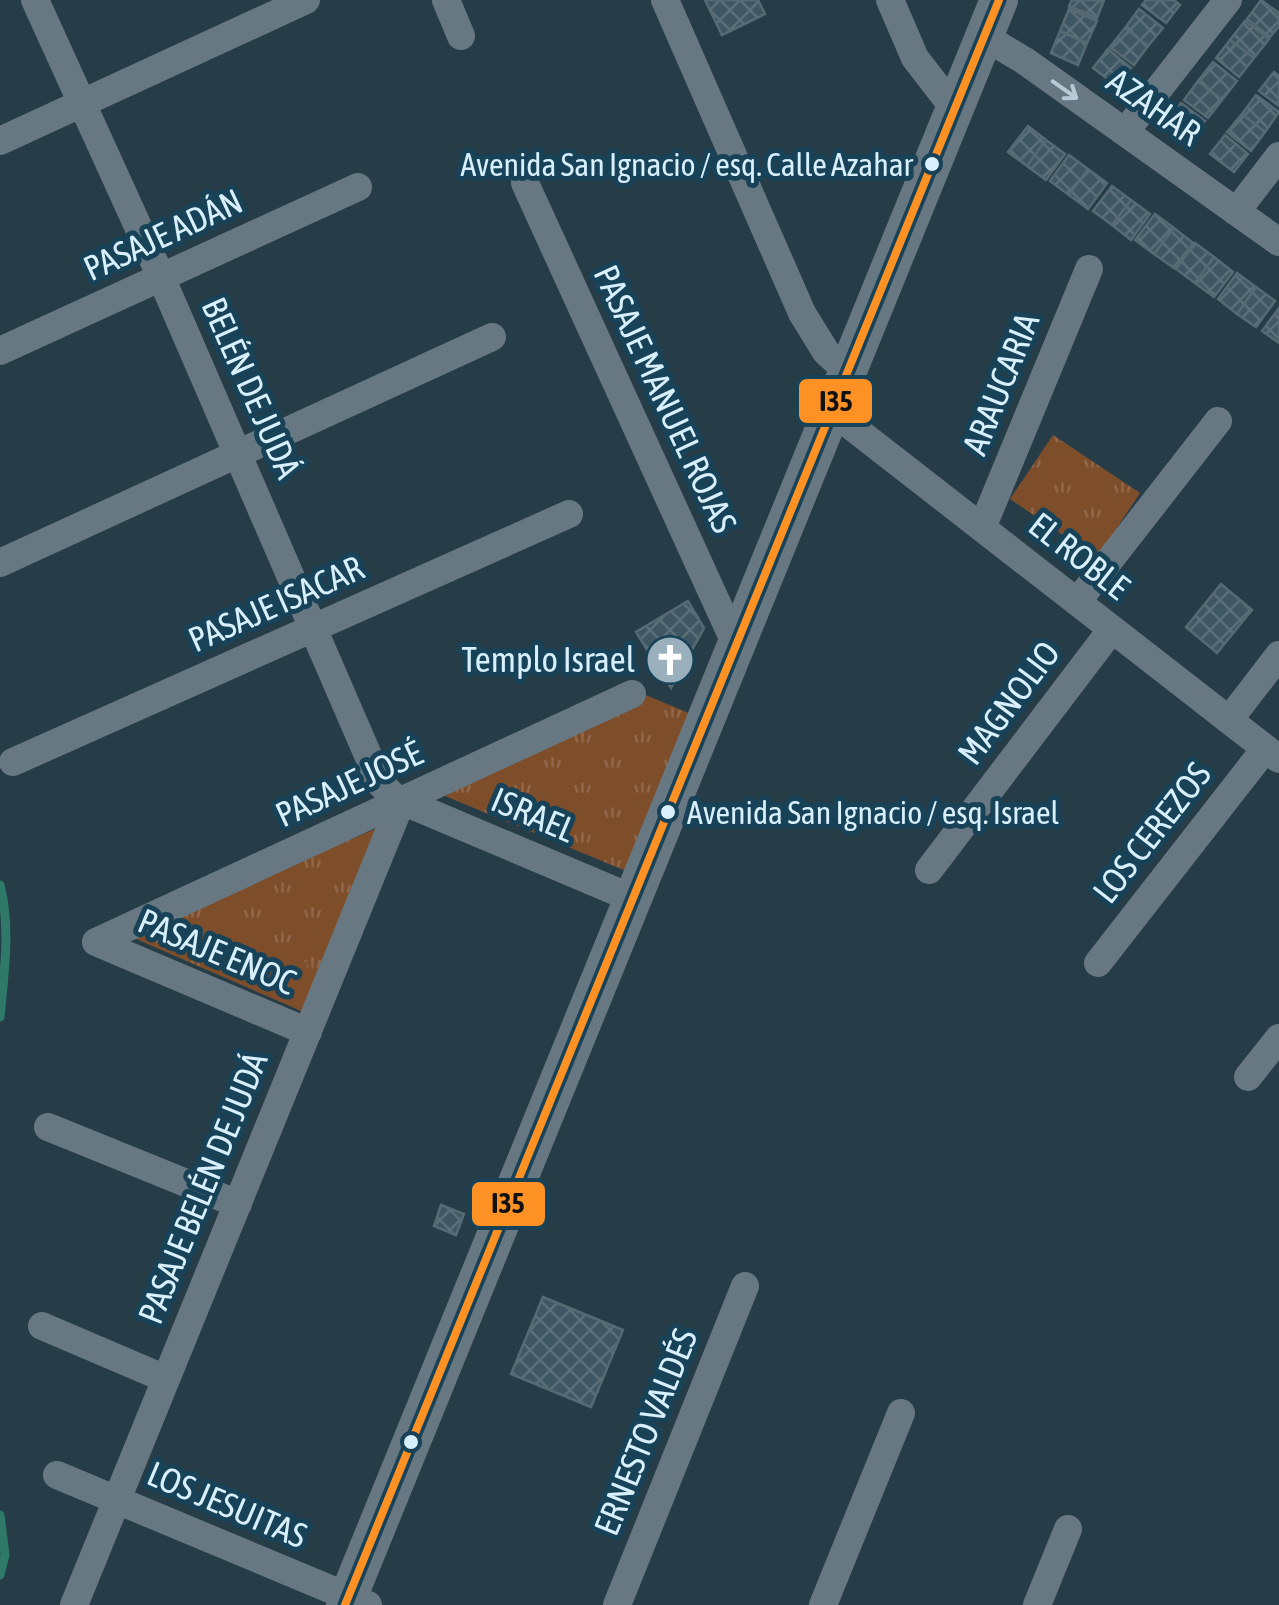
<svg xmlns="http://www.w3.org/2000/svg" width="1279" height="1605" font-family="'Asap Condensed',sans-serif">
	<style>
		.grass { fill: url(#grass-tufts) }
		.garden { fill: #7e4d2a }
		.lines { fill: none; stroke-linecap: round; stroke-linejoin: round }
		.stream { stroke: #2f7968; stroke-width: 9 }
		.building { fill: url(#building-cross-hatch); stroke: #576a73; stroke-width: 2.5 }
		.street { stroke: #687882; stroke-width: 28 }
		.secondary { stroke: #687882; stroke-width: 38 }
		.bus-1-casing { stroke: #174257; stroke-width: 15 }
		.bus-1 { stroke: #fd9124; stroke-width: 8 }
		.oneway { stroke: #b6cbd7 }
		.bus-dot { fill: #d8effc; stroke: #174257; stroke-width: 4 }
		.labels { text-anchor: middle; stroke-width: 10; stroke-linejoin: round; paint-order: stroke }
		.bus-label { font-size: 32px; fill: #d8effc; stroke: #174257; text-anchor: end }
		.street-label { font-size: 35px; fill: #d8effc; stroke: #174257 }
		.poi-label { font-size: 35px; fill: #d8effc; stroke: #174257; text-anchor: end }
		.line-badge { stroke: #174257; stroke-width: 4 }
		.pale-badge-label { font-size: 28px; text-anchor: middle; font-weight: bold; fill: #111 }
	</style>
	<defs>
		<pattern id="grass-tufts" width="24" height="20" patternUnits="userSpaceOnUse" patternTransform="scale(2.5)"><rect width="24" height="20" fill="#7e4d2a"/><path d="M3 7l-1-3M5 7V3M7 7l1-3M15 17l-1-3M17 17v-4M19 17l1-3" fill="none" stroke="#90674a"/></pattern>
		<pattern id="building-cross-hatch" width="8" height="8" patternUnits="userSpaceOnUse" patternTransform="scale(2.5)"><rect width="8" height="8" fill="#3f5762"/><path d="M0 0l8 8M0 8l8-8" fill="none" stroke="#5a6f79"/></pattern>
	</defs>
	<rect width="100%" height="100%" fill="#263d48"/>
	<path class="grass" d="M1053,435L1140,493L1097,558L1010,499Z
		M634,690L691,714L626,871L445,796Z
		M389,823L308,1014L127,935Z"/>
	<path class="garden" d="M205,919L308,963L292,1003L189,959Z"/>
	<g class="lines">
		<path class="stream" d="M0,885C11,927 4,974 0,1017
			M0,1515L5,1555L0,1575"/>
	</g>
	<path class="building" d="M705,0H758L765,14L722,35Z
		M1072,0H1104L1097,18L1069,6Z
		M1146,0H1174L1180,5L1166,23L1142,5Z
		M1261,0L1279,13V26L1270,37L1247,19Z
		M1069,9L1097,21L1087,43L1060,31Z
		M1139,9L1163,28L1148,46L1125,28Z
		M1245,21L1269,39L1254,58L1230,40Z
		M1125,28L1148,46L1134,65L1110,47Z
		M1060,31L1087,43L1078,65L1051,53Z
		M1230,40L1254,58L1239,77L1216,58Z
		M1108,49L1131,68L1117,86L1093,68Z
		M1213,62L1237,81L1222,100L1198,81Z
		M1274,72L1279,76V106L1259,91Z
		M1198,81L1222,100L1208,118L1184,100Z
		M1256,95L1279,112L1265,132L1242,114Z
		M1181,103L1205,121L1190,140L1167,121Z
		M1242,114L1265,132L1251,151L1227,132Z
		M1028,126L1046,140L1027,166L1008,152Z
		M1225,135L1248,154L1234,172L1210,154Z
		M1046,140L1065,154L1046,180L1027,166Z
		M1069,155L1088,169L1069,195L1050,181Z
		M1088,169L1107,183L1088,209L1069,195Z
		M1112,186L1131,200L1112,225L1093,211Z
		M1131,200L1150,214L1131,240L1112,225Z
		M1155,214L1174,228L1154,254L1135,240Z
		M1174,228L1193,243L1174,268L1154,254Z
		M1195,243L1214,257L1195,283L1176,269Z
		M1214,257L1233,272L1214,297L1195,283Z
		M1237,273L1256,287L1237,314L1218,299Z
		M1256,287L1275,301L1256,327L1237,314Z
		M1279,308V343L1262,331Z
		M1221,584L1252,610L1217,653L1186,627Z
		M688,601L704,628L671,688L636,632Z
		M441,1205L464,1214L456,1235L434,1226Z
		M543,1297L623,1330L591,1407L511,1374Z"/>
	<g class="lines">
		<path class="street" d="M35,0L161,277L380,783L395,798L634,899
			M446,0L461,36
			M665,0L802,313L826,352L849,373
			M890,0L915,58L956,111
			M983,36L1025,61L1279,242
			M1125,132L1228,0
			M0,141L306,0
			M525,183L737,647
			M1236,212L1279,156
			M0,351L358,187
			M833,412L1279,759
			M982,528L1089,269
			M0,563L492,337
			M1077,602L1218,421
			M1229,720L1279,655
			M13,762L569,514
			M929,870L1112,629
			M96,942L632,694
			M96,942L308,1032
			M1098,963L1265,749
			M1248,1077L1279,1038
			M48,1127L238,1204
			M42,1326L166,1379
			M57,1475L368,1605
			M74,1605L402,800
			M617,1605L745,1286
			M823,1605L901,1413
			M1037,1605L1068,1529"/>
		<path class="secondary" d="M345,1605L999,0"/>
		<g class="bus-1-casing">
			<path id="bus-1" d="M345,1605L999,0"/>
		</g>
		<use href="#bus-1" class="bus-1"/>
	</g>
	<defs><path id="oneway-shaft" d="M-6 0H5M1.5-3L5.5 0L1.5 3" fill="none" stroke-width="1.6" stroke-linecap="round" stroke-linejoin="round" transform="scale(2.5)"/></defs>
	<use class="oneway" href="#oneway-shaft" transform="translate(1065 90) rotate(35)"/>
	<defs>
		<g id="church-disc" transform="scale(2.5)"><circle r="9.5" fill="#9ab1bd" stroke="#174257"/><path d="M-1.2-6h2.4v3.5h3.3v2.4h-3.3V6h-2.4V-.1h-3.3v-2.4h3.3Z" fill="#fff"/></g>
	</defs>
	<g fill-rule="evenodd">
		<use href="#church-disc" x="670" y="660"/>
	</g>
	<g class="bus-dot">
		<circle cx="932" cy="164" r="9"/>
		<circle cx="668" cy="812" r="9"/>
		<circle cx="411" cy="1442" r="9"/>
	</g>
	<g class="labels">
		<g class="bus-label">
			<text x="913" y="176">Avenida San Ignacio / esq. Calle Azahar</text>
			<text x="687" y="824" text-anchor="start">Avenida San Ignacio / esq. Israel</text>
		</g>
		<g class="street-label">
			<text transform="translate(1154 107) rotate(35)" y="12">AZAHAR</text>
			<text transform="translate(163 235) rotate(-25)" y="12">PASAJE ADÁN</text>
			<text transform="translate(1001 384) rotate(-68)" y="12">ARAUCARIA</text>
			<text transform="translate(251 388) rotate(66)" y="12">BELÉN DE JUDÁ</text>
			<text transform="translate(665 399) rotate(65)" y="12">PASAJE MANUEL ROJAS</text>
			<text transform="translate(1079 556) rotate(38)" y="12">EL ROBLE</text>
			<text transform="translate(276 604) rotate(-24)" y="12">PASAJE ISACAR</text>
			<text transform="translate(1009 703) rotate(-53)" y="12">MAGNOLIO</text>
			<text transform="translate(349 784) rotate(-25)" y="12">PASAJE JOSÉ</text>
			<text transform="translate(533 815) rotate(23)" y="12">ISRAEL</text>
			<text transform="translate(1152 833) rotate(-52)" y="12">LOS CEREZOS</text>
			<text transform="translate(217 952) rotate(23)" y="12">PASAJE ENOC</text>
			<text transform="translate(203 1188) rotate(-68)" y="12">PASAJE BELÉN DE JUDÁ</text>
			<text transform="translate(646 1432) rotate(-68)" y="12">ERNESTO VALDÉS</text>
			<text transform="translate(227 1505) rotate(23)" y="12">LOS JESUITAS</text>
		</g>
		<g class="poi-label">
			<text x="635" y="672">Templo Israel</text>
		</g>
	</g>
	<g class="line-badge">
		<rect x="797" y="377" width="77" height="48" rx="10" fill="#fd9124"/>
		<rect x="470" y="1180" width="77" height="48" rx="10" fill="#fd9124"/>
	</g>
	<g class="pale-badge-label">
		<text x="836" y="411">I35</text>
		<text x="508" y="1213">I35</text>
	</g>
</svg>
